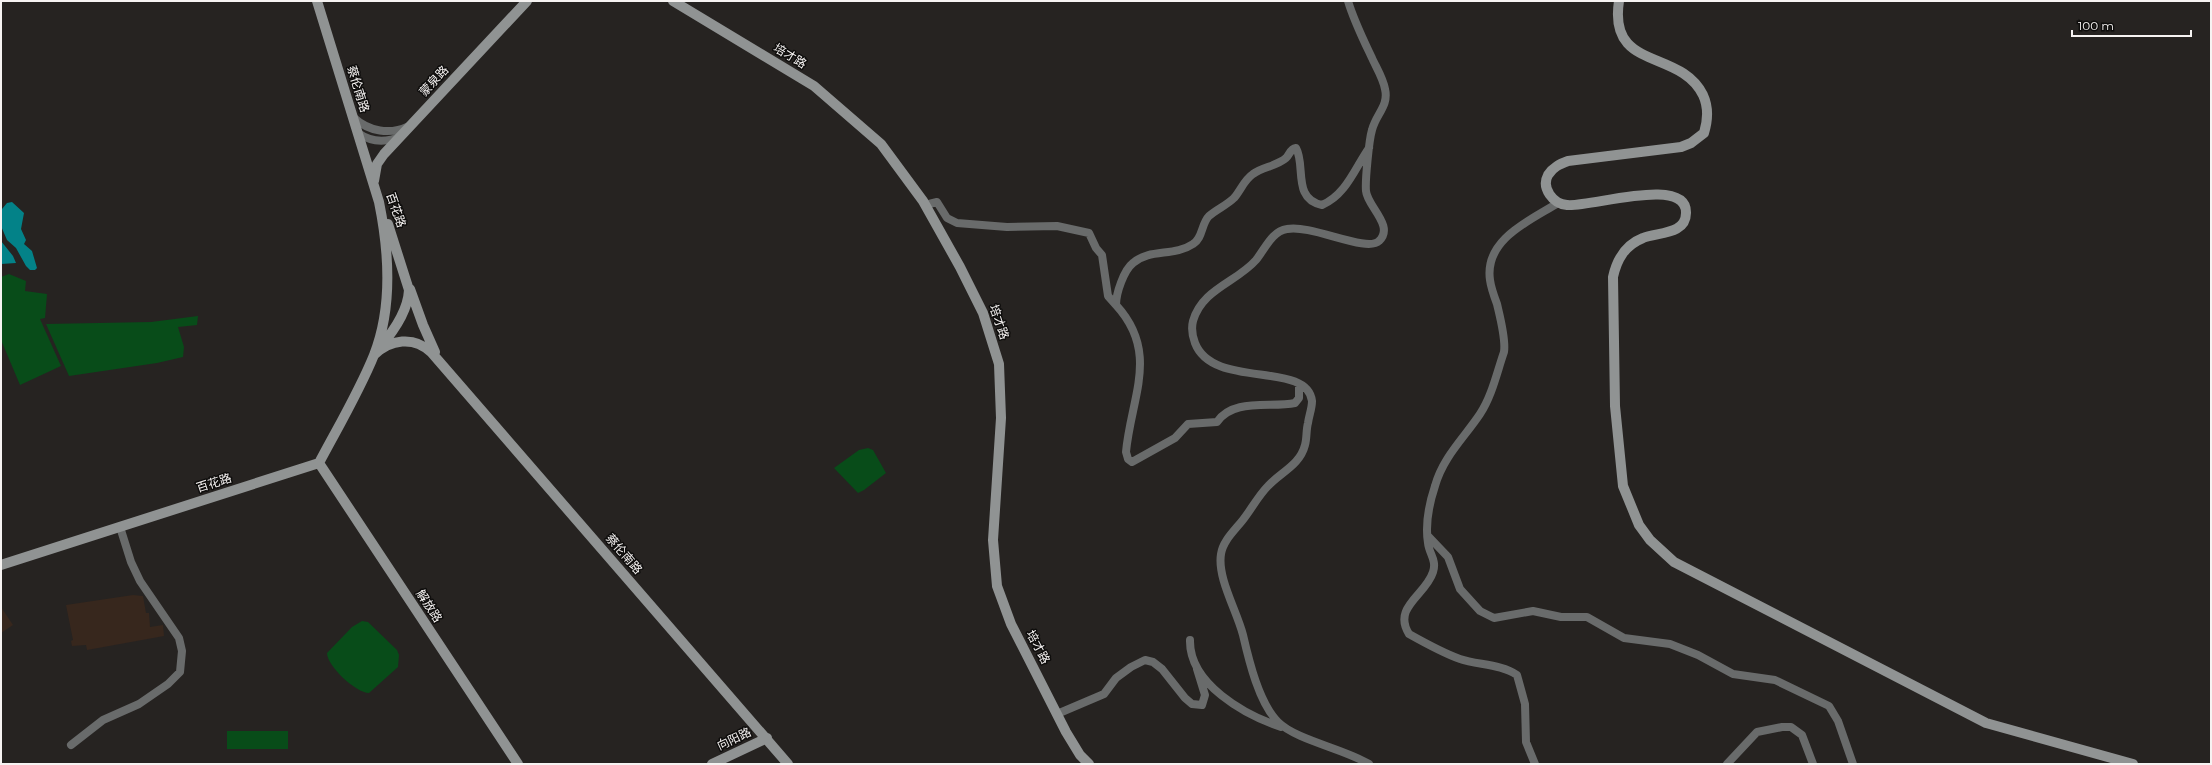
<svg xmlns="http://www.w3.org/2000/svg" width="2212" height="765" font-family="Montserrat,'Noto Sans SC',sans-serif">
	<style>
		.commercial { fill: #37271d }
		.green { fill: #084c19 }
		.water { fill: #038288 }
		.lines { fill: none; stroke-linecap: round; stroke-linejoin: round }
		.street { stroke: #696b6b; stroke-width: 8 }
		.secondary { stroke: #909393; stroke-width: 10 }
		.labels { text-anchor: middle; stroke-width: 3; stroke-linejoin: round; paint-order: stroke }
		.street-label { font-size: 12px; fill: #f6f3f2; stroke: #0e0d0c }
	</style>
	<rect width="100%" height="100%" fill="#262321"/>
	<path class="commercial" d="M133,595L143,596L146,613H149L150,627L163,625L164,636L87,650L86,645L72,646L71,641L73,640L66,605Z
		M1,607L13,625L1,633Z"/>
	<path class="green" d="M9,274L26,281L25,291L47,294L45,318L40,319L61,366L20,385L1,340V277Z
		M198,316L197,325L178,327L184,347L183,357L157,363L69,376L46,324L151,322Z
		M868,448L873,450L886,473L864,490L858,493L834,468L859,450Z
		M362,621L368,622L397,650L399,655L398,667L369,693C356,693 327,666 327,653L352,627Z
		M227,731H288V749H227Z"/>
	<path class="water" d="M12,202L24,213L21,229L26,240L24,244L32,251L37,268L35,270H30L26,266L16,248L7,240L1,226L2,209L7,203Z
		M1,241L13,256L16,263L1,264Z"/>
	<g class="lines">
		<path class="street" d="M1348,1C1354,21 1363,39 1372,58C1376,67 1383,78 1385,89C1389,106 1376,114 1372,130C1369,140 1365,181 1366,191C1367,206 1395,226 1379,241C1367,253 1311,224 1287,229C1272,231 1265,249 1256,260C1237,282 1202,289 1193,321C1191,329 1192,335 1195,343C1213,390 1307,360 1312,401C1312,409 1309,415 1308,423C1306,430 1307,438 1305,445C1300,465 1281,472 1268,486C1258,496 1251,510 1242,521C1234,531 1223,541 1221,554C1217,578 1237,611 1243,635C1249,661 1259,703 1278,722C1296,740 1345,749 1369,764
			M353,117C369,132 390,135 409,126
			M358,133C371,142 386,143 401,136
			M925,205L937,202L947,218L957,223L1007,227L1057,226L1089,233L1096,248L1102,255L1108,296L1116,305
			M1299,385V398L1295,403C1270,408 1233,398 1217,422L1188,424L1175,438L1132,462L1128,459L1126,452C1131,397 1160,353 1116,305C1116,293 1124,270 1133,263C1150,248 1174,257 1193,244C1203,238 1201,224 1209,216C1217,209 1227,205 1234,198C1241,190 1244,180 1253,174C1262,167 1277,166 1286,158C1290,154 1290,149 1296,148C1306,165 1292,199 1322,205C1346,195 1355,168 1369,148
			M1428,536L1448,557L1460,589L1480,611L1494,618L1533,611L1561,617H1587L1624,638L1670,644L1698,655L1733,674L1775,680L1829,706L1838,721L1853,764
			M1190,640C1189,684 1245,715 1281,727
			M1057,714L1104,694L1116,678L1131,667L1145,660L1153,662L1162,669L1185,698L1192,704L1202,705L1205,695L1197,669
			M71,745L103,720L139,704L168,684L180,672L182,651L179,638L140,581L131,562L120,527
			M1535,764L1526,742L1525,704L1517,675C1501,664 1478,665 1460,659C1443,653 1425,643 1409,634C1392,607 1426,595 1433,572C1437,560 1429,554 1428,543C1425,524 1429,504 1435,486C1443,457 1464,438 1480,414C1492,396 1497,372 1504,352C1506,339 1500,317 1497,304C1494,296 1491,288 1490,280C1484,239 1531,220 1558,203
			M1727,764L1757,732L1782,727H1791L1802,735L1813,764"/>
		<path class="secondary" d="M673,1L814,86L881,144L923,201L960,267L983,313L999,364L1001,418L993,540L997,586L1011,624L1066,732L1080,755L1089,764
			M1619,1C1608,72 1680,48 1703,95C1709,108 1708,120 1704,133L1691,143L1681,147L1568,161C1560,164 1553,167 1548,175C1541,188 1553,204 1567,205C1589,208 1687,175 1686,213C1686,235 1657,232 1643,238C1625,245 1617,259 1613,277L1615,406L1623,486L1639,525L1650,540L1674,562L1986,723L2133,764
			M374,181L377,164L384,154L527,1
			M410,289L423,325L435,352
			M380,347C393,332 408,310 409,290L388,224
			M374,355C390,339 414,336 431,352L788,764
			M319,463L518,764
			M1,565L319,463C337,429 360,390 374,355C393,307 389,251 379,202L317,1
			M712,764L767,738"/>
	</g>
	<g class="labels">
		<g class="street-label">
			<text transform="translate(790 56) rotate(31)" y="4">培才路</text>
			<text transform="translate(434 81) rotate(-47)" y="4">蒙泉路</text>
			<text transform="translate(358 89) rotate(73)" y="4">蔡伦南路</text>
			<text transform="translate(396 210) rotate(71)" y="4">百花路</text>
			<text transform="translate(999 322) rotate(71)" y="4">培才路</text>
			<text transform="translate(214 483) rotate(-18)" y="4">百花路</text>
			<text transform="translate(624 554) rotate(49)" y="4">蔡伦南路</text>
			<text transform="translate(429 606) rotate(57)" y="4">解放路</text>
			<text transform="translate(1038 647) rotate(62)" y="4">培才路</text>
			<text transform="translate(734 739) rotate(-25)" y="4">向阳路</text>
		</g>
	</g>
	<rect width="2212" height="765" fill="none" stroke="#f6f3f2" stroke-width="4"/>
	<path d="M2072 30v6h119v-6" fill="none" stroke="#f6f3f2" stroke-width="2"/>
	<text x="2078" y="30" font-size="12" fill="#f6f3f2" stroke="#0e0d0c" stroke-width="3" paint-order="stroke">100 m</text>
</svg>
